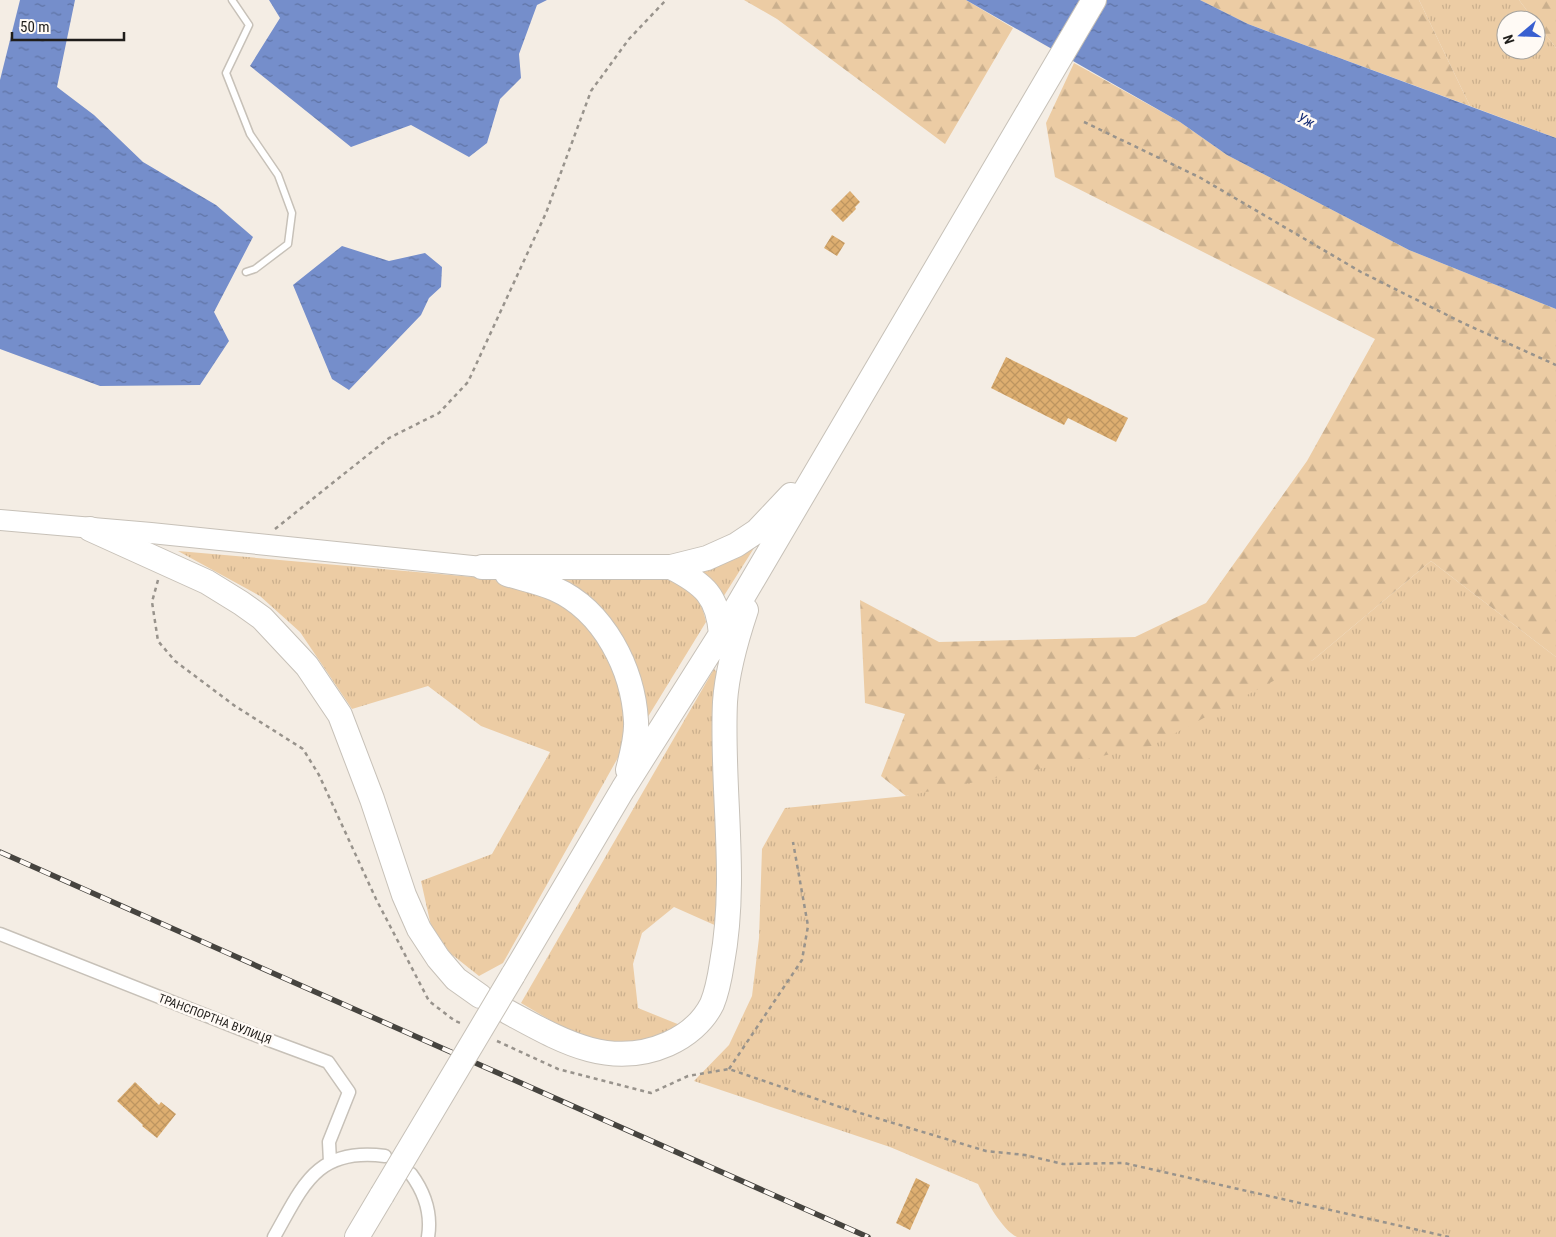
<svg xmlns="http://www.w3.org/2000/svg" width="1556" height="1237" font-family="'Roboto Condensed',sans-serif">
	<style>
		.grass { fill: url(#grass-tufts) }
		.forest { fill: url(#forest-firs) }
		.water { fill: url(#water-ripples) }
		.building { fill: url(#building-cross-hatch) }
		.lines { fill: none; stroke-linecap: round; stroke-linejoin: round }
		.lane-casing { stroke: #c7c1b8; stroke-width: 9 }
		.street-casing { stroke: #c7c1b8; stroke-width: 15 }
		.primary-casing { stroke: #c7c1b8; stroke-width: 22 }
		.highway-casing { stroke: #c7c1b8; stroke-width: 26 }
		.path { stroke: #98938c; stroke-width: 2.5; stroke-dasharray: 4 4; stroke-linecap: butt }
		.lane { stroke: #fff; stroke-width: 6 }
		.street { stroke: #fff; stroke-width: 12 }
		.primary { stroke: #fff; stroke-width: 20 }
		.highway { stroke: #fff; stroke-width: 24 }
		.rail-casing { stroke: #46443f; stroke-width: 5.5 }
		.rail { stroke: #fffaf5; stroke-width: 4; stroke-dasharray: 11; stroke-linecap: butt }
		.highway-bridge-casing { stroke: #c7c1b8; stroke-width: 26; stroke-linecap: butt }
		.highway-bridge { stroke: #fff; stroke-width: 24 }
		.labels { text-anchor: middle; stroke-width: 5; stroke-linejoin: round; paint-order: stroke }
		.street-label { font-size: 12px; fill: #1f1d1a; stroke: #fffaf5 }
		.water-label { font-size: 14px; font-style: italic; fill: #182e76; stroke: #fffaf5 }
	</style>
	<defs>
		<pattern id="grass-tufts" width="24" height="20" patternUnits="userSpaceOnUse" patternTransform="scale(1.25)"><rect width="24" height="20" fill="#eccca4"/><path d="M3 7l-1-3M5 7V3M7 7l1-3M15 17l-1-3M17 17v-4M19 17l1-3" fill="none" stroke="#caaf8d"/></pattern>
		<pattern id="forest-firs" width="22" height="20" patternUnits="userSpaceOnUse" patternTransform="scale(1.25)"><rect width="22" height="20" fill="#eccca4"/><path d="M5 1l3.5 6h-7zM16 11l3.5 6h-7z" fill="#caaf8d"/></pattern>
		<pattern id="water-ripples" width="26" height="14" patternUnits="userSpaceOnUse" patternTransform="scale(1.25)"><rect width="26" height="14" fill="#758ecb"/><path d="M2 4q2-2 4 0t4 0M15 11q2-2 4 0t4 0" fill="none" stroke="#5f73a4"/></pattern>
		<pattern id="building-cross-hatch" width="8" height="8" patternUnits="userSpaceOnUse" patternTransform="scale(1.25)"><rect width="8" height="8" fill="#ddae70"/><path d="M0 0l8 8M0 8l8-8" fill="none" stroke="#bd9560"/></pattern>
	</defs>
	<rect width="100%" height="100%" fill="#f4ede4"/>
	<path class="grass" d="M1419,0H1519L1534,20H1506V50H1536V22L1556,48V138L1470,106Z
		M761,537L720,602L689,569Z
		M178,551L485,578L534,588L567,603L609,648L629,721L620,754L503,963L479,976L450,953L431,926L421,881L492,854L550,752L481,726L428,686L352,709L300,632L260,596Z
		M1431,561L1556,657V1237H1017C1002,1230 986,1200 978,1184L890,1147L694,1081L729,1045L752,996L759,938L762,849L785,808L906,796L1313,660Z
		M660,577C687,584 701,595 706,622L646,720L643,708L555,578Z
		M714,669L717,672L719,927L674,907L642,933L633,964L638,1008L680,1025L645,1043L614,1045L567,1030L521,1003Z"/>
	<path class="forest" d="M744,0H966L1013,28L945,144L777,19Z
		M1200,0H1419L1470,106L1248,24Z
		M1519,0H1556V48L1536,22V20H1534Z
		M1074,63L1180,122L1227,155L1409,250L1556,309V657L1431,561L1313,660L1151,746L906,796L881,776L905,714L865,703L860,600L939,642L1135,637L1206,603L1307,461L1375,339L1055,177L1046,123Z"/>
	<path class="water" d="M20,0H75L57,87L94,115L143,162L216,205L253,237L214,312L229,341L200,385L100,386L0,349V80Z
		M269,0H547L537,5L519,54L521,78L500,99L487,143L469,157L411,125L351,147L250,66L280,18Z
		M966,0H1200L1248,24L1556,138V309L1409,250L1227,155L1180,122Z
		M342,246L389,261L425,253L442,267L441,287L429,298L421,315L349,390L332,379L293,285Z"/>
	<path class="building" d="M850,191L860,202L855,207L856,209L843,222L831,210Z
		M832,235L845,243L837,256L824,248Z
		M1006,357L1128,418L1116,442L1068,418L1064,425L991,388Z
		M135,1082L159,1105L161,1102L176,1114L157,1138L142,1126L143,1125L117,1101Z
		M916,1178L930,1185L910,1230L896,1223Z"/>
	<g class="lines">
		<g class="lane-casing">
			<path id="lane" d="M232,0L249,25L226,73L250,134L278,175L292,213L288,244L255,269L246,272"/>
		</g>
		<g class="street-casing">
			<path id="street" d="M0,934L258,1036L328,1062L349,1092L329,1142L330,1162
				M411,1174C425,1193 432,1213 428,1237
				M274,1237C303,1186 316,1147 385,1156"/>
		</g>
		<g class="primary-casing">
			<path id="primary" d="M0,520L151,533L482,567"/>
		</g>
		<g class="highway-casing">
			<path id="highway" d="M90,529L207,582L241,603L262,618L307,666L340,715L372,799L404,895L419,929L438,958L456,979L480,996
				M482,567H671L707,558L736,545L757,531L791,495
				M671,567C704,584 718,596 721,634
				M507,574C523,579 540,582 555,589C604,611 633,669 636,721C637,737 632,754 628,770
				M513,975L623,789L721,634L1094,0
				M508,1012C560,1040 609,1070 668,1044C686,1036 703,1022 712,1004C717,992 720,976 722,963C738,877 721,789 725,702C727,671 736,640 746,610
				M357,1237L382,1195"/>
		</g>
		<path class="path" d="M1084,122L1199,177L1361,272L1463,323L1556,365
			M275,529L389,438L439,413L468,382L546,213L591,91L629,39L666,0
			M158,580L152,602L158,641L175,661L235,706L303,749L319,775L376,899L429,1001L455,1021L463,1024
			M497,1041L558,1069L651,1093L688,1076L729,1069L840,1107L986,1151L1025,1155L1063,1164L1124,1163L1449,1237
			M729,1069L802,960L808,926L793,842"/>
		<use href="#lane" class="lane"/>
		<use href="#street" class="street"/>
		<use href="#primary" class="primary"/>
		<use href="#highway" class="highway"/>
		<g class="rail-casing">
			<path id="rail" d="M0,852L868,1237"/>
		</g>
		<use href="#rail" class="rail"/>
		<g class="highway-bridge-casing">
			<path id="highway-bridge" d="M382,1195L513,975"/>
		</g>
		<use href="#highway-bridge" class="highway-bridge"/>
	</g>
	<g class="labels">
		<g class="street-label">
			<text transform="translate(215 1019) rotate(21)" y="4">ТРАНСПОРТНА ВУЛИЦЯ</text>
		</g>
		<g class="water-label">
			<text transform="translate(1306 120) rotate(25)" y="5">Уж</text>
		</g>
	</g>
	<g transform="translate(1521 35) rotate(251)"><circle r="24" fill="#fffaf5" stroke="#a5a29d"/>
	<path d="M0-4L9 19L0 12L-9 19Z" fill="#395fd0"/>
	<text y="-8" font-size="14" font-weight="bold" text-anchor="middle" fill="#1f1d1a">N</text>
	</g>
	<path d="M12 32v8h112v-8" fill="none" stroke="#1f1d1a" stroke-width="2.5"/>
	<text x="20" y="32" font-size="15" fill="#1f1d1a" stroke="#fffaf5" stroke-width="4" paint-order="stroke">50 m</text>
</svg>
